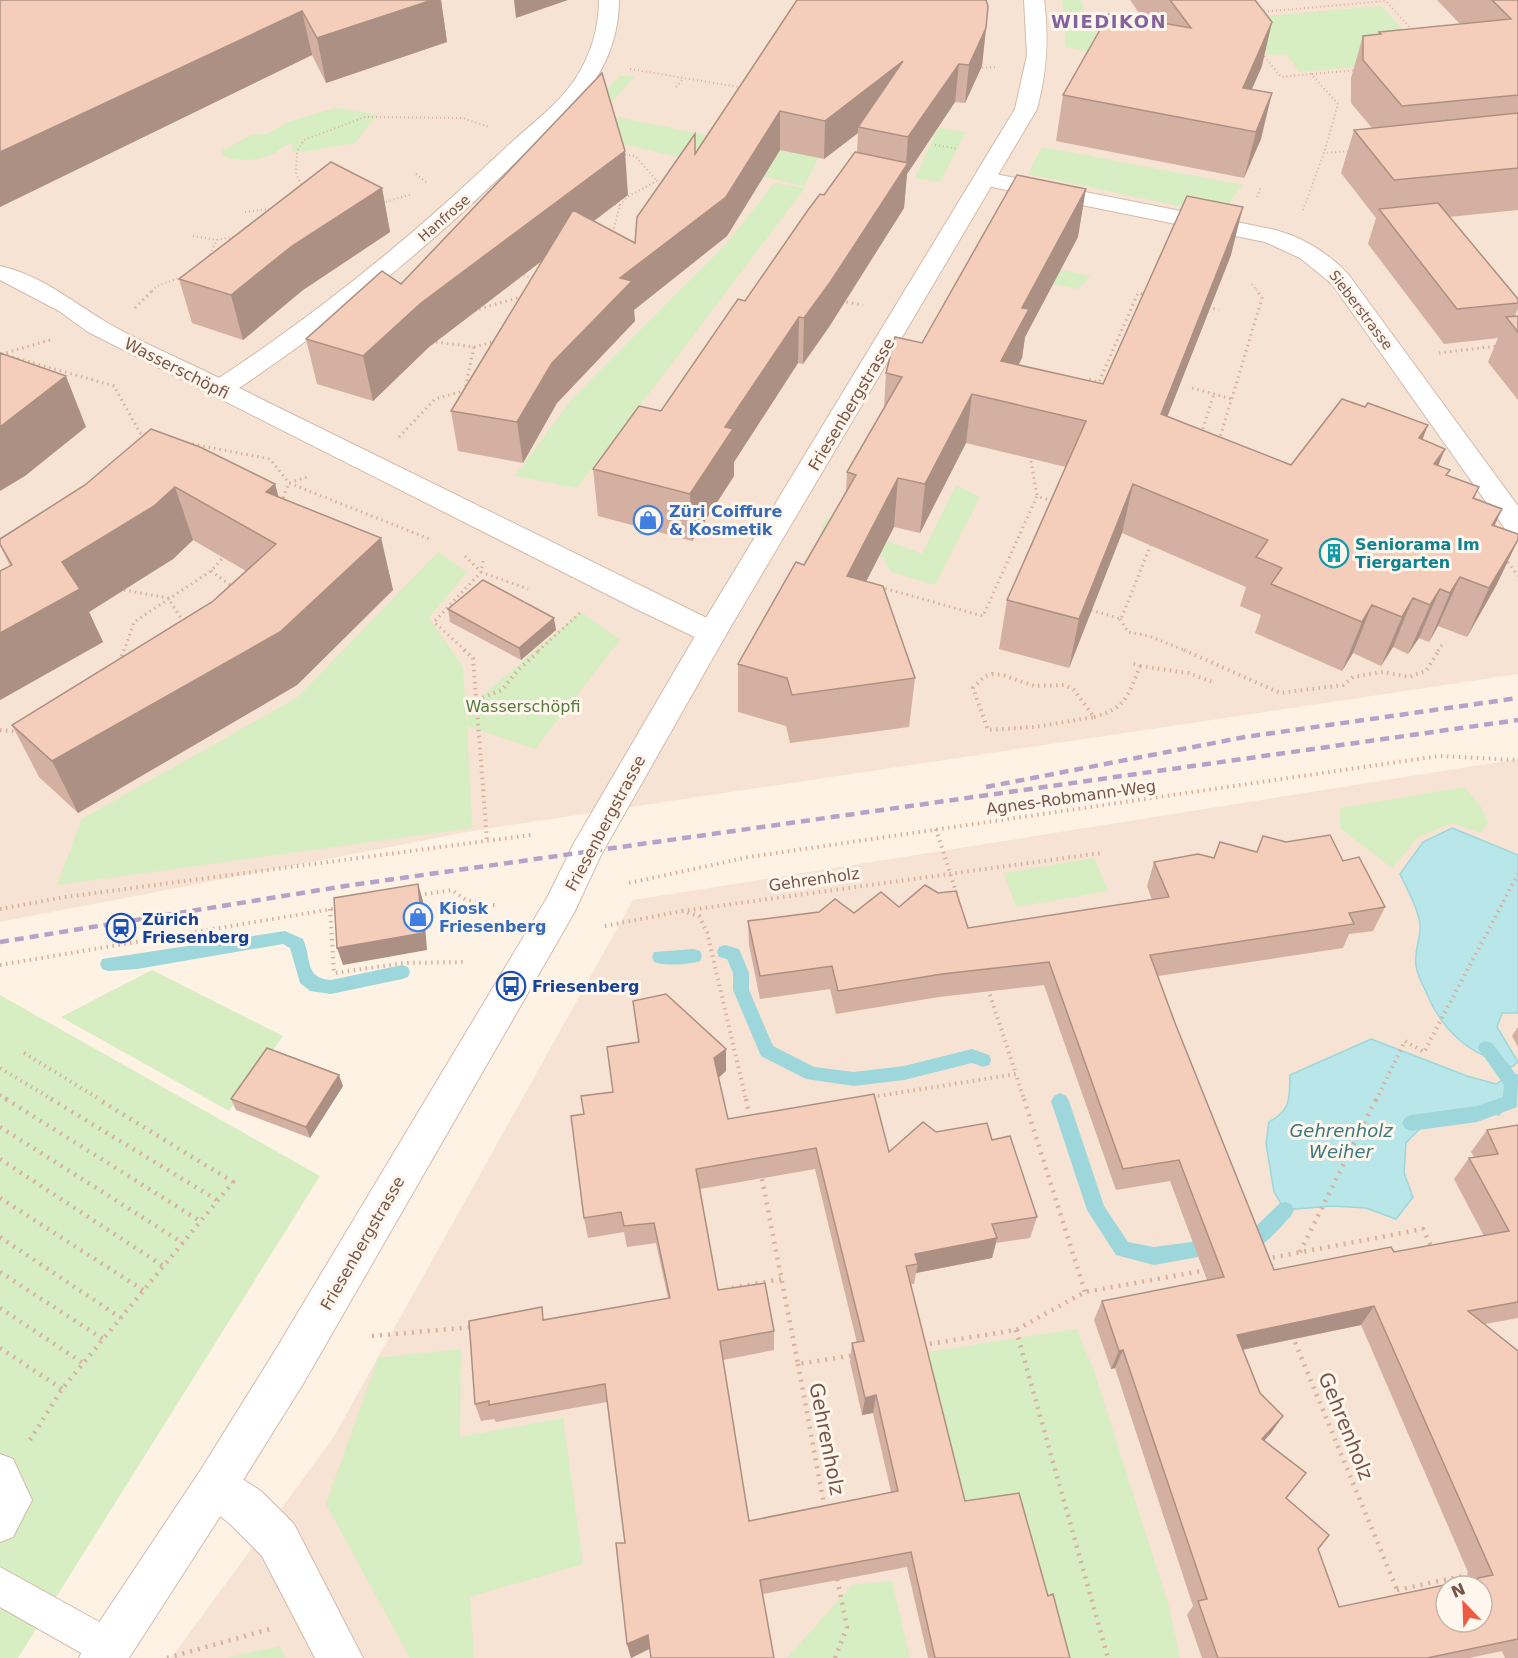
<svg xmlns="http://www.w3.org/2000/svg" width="1518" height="1658" font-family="'DejaVu Sans',sans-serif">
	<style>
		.residential { fill: #f6e3d3; fill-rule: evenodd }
		.green { fill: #d7edc2 }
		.water { fill: #b8e6e9; stroke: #9dd7db; stroke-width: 1.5 }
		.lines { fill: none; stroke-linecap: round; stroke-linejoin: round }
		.stream { fill: #9dd7db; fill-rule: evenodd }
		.lane-casing { stroke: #d3baac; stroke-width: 2 }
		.street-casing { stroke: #d3baac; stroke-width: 2 }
		.secondary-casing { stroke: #d6baaa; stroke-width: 2 }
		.path-far3 { stroke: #dab09d; stroke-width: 2; stroke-dasharray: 1 3; stroke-linecap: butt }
		.path-far2 { stroke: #dab09d; stroke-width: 3; stroke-dasharray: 1.5 4; stroke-linecap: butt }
		.path-far1 { stroke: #dab09d; stroke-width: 4; stroke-dasharray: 1.5 4.5; stroke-linecap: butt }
		.path { stroke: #dab09d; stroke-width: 4.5; stroke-dasharray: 2 6; stroke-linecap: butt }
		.lane { fill: #fff; fill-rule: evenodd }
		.street { fill: #fff; fill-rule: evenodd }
		.secondary { fill: #fff; fill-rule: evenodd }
		.rail { stroke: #b3a2c9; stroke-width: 4.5; stroke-dasharray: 9 6; stroke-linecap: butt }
		.wall { fill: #d3b0a1; fill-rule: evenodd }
		.shaded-wall { fill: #ac9083 }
		.building { fill: #f5cdbb; stroke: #ac9083; stroke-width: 1.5; fill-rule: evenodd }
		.labels { text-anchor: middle; stroke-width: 6; stroke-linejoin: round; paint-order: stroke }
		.far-street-label { font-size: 14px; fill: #795548; stroke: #fff6ed }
		.street-label { font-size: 16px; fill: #795548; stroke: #fff6ed }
		.shop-label { font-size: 16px; font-weight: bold; fill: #366cbe; stroke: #fff6ed; text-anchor: start }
		.culture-label { font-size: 16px; font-weight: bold; fill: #0d838f; stroke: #fff6ed; text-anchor: start }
		.park-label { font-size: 16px; fill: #537a3c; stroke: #fff6ed }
		.transit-label { font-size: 16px; font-weight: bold; fill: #164399; stroke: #fff6ed; text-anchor: start }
		.far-district-label { font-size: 18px; font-weight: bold; letter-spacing: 1.5px; fill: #84639c; stroke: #fff6ed }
		.water-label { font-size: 18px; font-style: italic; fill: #3a797e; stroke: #fff6ed }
		.near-street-label { font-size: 20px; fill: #795548; stroke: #fff6ed }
	</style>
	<rect width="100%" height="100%" fill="#fef2e5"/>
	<path class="residential" d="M0,0H1518V674L478,830L0,922Z
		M1518,759V1658H171L333,1438L633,900ZM1446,1586H1482V1622H1446Z"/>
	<path class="green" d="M1062,0H1081L1089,31L1233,70L1188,73L1066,47Z
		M1381,6L1431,60L1300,72L1286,54L1269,55L1254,36L1270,35L1255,17Z
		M619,76H635L601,114L800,154L845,107L804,186L572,132Z
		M335,108L377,114L355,143L302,152H293L292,143C283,145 278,152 270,155C256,161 235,162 222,155V151L251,135L267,134L288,122Z
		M938,128L966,132L940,182L915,178Z
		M1042,147L1242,185L1221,215L1028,174Z
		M774,183L805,188L577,488L515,476L572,399L728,242Z
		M978,253L1091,276L1078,289L970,268Z
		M956,485L980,497L935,585L891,572L883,557L817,541L826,518L922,554Z
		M438,552L467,572L429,618L463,667L466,719L484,694L581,612L620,640L535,749L467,726L472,828L57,885L82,819L298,697Z
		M1464,787L1480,805L1488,823L1481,833L1452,823L1418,837L1392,868L1340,828V808Z
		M1094,858L1108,891L1016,907L1004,873Z
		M152,970L283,1036L229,1111L61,1017Z
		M0,995L320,1176L18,1658H0Z
		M1076,1329L1093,1368L1169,1607L1180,1658H1067L1020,1500L963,1503L922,1353Z
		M461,1349L460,1437L563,1418L583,1564L470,1597L474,1658H410L326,1504L378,1358Z
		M892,1581L910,1658H787L852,1585Z
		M280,1646L286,1658H226Z"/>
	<path class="water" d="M1452,828L1518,855V1013H1502L1497,1027L1518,1062L1512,1067C1470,1054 1443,1033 1426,992C1422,983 1417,974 1416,966C1414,952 1419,943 1420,930C1422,915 1406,887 1400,874L1423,842Z
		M1371,1039L1467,1076L1496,1084L1511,1074L1518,1075V1085L1499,1115C1456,1101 1436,1110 1406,1143L1404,1173L1413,1197L1396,1219L1366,1208L1331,1206L1285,1210L1274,1192L1266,1143L1269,1122C1292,1109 1289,1099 1290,1075Z"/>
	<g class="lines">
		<path class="stream" d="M285,931L303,939C312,959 304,978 331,980L402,965L408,967L410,972L408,977L402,979L331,994L310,991L300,983L290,948L283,944L137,969L108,971L102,969L100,964L102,959Z
			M725,945L739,949L749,973V990L773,1046L814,1067L854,1072L904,1066L972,1049L989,1055L991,1060L989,1065L983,1067L972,1063L904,1080L854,1086L806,1079L761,1056L733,990V973L727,959L719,957L717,952L719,947Z
			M694,949L700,951L702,956L700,961C688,965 666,966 654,962L652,957L654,952Z
			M1486,1041L1492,1043L1518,1077L1517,1107L1477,1122L1411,1131L1405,1128L1402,1123L1405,1118L1411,1115L1477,1106L1503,1097L1504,1085L1478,1048L1480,1043Z
			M1060,1093L1066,1096L1069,1101L1104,1206L1128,1242L1154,1247L1214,1239L1220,1241L1223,1247L1220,1253L1154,1265L1116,1255L1087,1210L1051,1101L1054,1096Z
			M1285,1202L1291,1204L1294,1210L1291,1216C1277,1230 1259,1257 1237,1248L1234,1242L1237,1236L1249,1233L1279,1204Z"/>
		<g class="lane-casing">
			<path id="lane" d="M0,1454L13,1459L32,1500L13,1537L0,1542Z
				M0,1567L121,1634L127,1647L122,1658H90L0,1607Z"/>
		</g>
		<g class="street-casing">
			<path id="street" d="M599,0H619C619,30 610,57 594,82C574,113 544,135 518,160C432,244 339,321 239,388L723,626L727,633L723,640L712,643L701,640L636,609L88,332L59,311L0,280V266C41,275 71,301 106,322C142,343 181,359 219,378C321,311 414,235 502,151C526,128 555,108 574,81C590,57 599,29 599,0Z
				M985,172L1271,229C1301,236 1327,252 1348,274L1518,506V535L1508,533L1332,284L1300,258L1265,242L977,184L974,179L977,174Z
				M215,1464L230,1471L261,1491L294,1524L363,1658H315L262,1556L229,1523L200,1501L193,1486L200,1471Z"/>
		</g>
		<g class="secondary-casing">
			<path id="secondary" d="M1024,0H1044C1049,38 1047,72 1037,109L727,633L601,855L574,913L303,1384L230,1501L129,1658H79L86,1642L200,1471L273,1354L548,896L574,843L701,626L1015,109L1027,55Z"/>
		</g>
		<path class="path-far3" d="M1260,12L1386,1L1413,31
			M1262,53L1281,77L1311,74L1338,104L1324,153
			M978,68L998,67
			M630,69L744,88
			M1312,74L1358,70
			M676,87L684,78
			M935,145L958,149
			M621,154L635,156L657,181
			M416,174L427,183
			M303,188L296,174L297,151L304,140L365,117L463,118L489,127
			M1257,197L1261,187
			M382,203L412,194
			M611,204L620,205L612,235
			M620,205L627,197L657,181L665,186
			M1303,210L1324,153L1351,151
			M245,212L271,209
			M193,236L217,240
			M208,258L217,240L237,236
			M520,274L531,278
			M1252,284L1257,291
			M152,291L157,286L182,277"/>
		<path class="path-far2" d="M841,301L863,305
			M1208,307L1219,310
			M135,308L154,289
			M479,309L524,296
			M50,340L2,354L114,386L140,433L148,435
			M436,342L474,347L465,389
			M474,347L496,341
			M1439,353L1497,346
			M1087,383L1088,379L1099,382L1138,293L1148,295
			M1192,388L1232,399
			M1201,434L1214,394
			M399,437L435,399L467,390
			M1219,441L1262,298L1256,289
			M187,443L270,459L289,483L432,540
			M1031,461L1037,496
			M281,503L289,483L310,476
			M465,556L481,572L434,622L466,651
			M483,561L481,572L528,589
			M1508,562L1518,576
			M211,571L234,588
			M880,587L983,616L1037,496L1055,502
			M124,590L168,598L184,623
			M1091,610L1121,619L1152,542
			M1120,619L1128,632L1149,636L1187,651
			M124,651L134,622L211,571L226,554
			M538,651L581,612
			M1438,651L1443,643"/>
		<path class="path-far1" d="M464,650L473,658L487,840
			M1184,650L1280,693L1343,685L1353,677L1383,672L1409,677L1426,671L1439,650
			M120,662L124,650
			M1140,666L1188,673L1215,683
			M992,674L1003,675L1034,686L1064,685L1074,690L1094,717L1035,727L988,730L973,688L984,677Z
			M477,700L502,690L518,670L540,650
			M1094,717C1127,708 1128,695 1140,666L1131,663
			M0,730L20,732
			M936,829L957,895
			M629,883L749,857L1439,756L1518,760
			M419,895L452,890L466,900L498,906
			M0,909L65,897L531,835
			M330,909L334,973L404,963L466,962
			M682,911L1101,853
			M605,926L682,911L699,916L707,932L746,1100
			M0,965L338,908
			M988,989L1016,1074
			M24,1053L101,1100
			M0,1068L53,1100
			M0,1095L8,1100
			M872,1097L1016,1074L1024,1100
			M1376,1100L1405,1041L1424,1052L1518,874"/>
		<path class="path" d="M6,1099L200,1221
			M51,1099L217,1200
			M746,1099L750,1118
			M1024,1099L1085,1292
			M0,1127L183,1243
			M0,1159L163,1266
			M762,1179L798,1364L855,1355
			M0,1198L143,1290
			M0,1237L121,1318
			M1300,1252L1376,1099
			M1265,1259L1423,1229L1432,1248
			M0,1272L103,1339
			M732,1288L781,1279
			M0,1308L83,1363
			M1016,1330L1108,1658
			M1292,1335L1400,1597
			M372,1336L473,1327
			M922,1345L1016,1330L1085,1292L1207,1270
			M0,1348L62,1389
			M798,1364L825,1510
			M30,1440L62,1389L233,1182L98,1099
			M1397,1590L1472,1574
			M167,1658L270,1629
			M835,1658L847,1627L837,1578"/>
		<use href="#lane" class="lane"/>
		<use href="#street" class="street"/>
		<use href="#secondary" class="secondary"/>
		<path class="rail" d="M986,787L1245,737L1518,698
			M0,942L345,886L1518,720"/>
	</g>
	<path class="wall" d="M0,0H441L447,42L326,83L312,55L0,207Z
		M796,0H986V28L982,66L965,103L955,102L907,174L904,208L829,327L803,364L798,363L734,462V476L692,541L598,516L593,469L661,411L857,152L858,133L824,159L780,150L727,236L634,310L635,321L557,403L523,463L458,451L451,411L543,260L429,347L373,401L317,384L306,339L401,284L628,195L593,221L635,243L796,2Z
		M1130,0H1255L1262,66L1251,90L1261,139L1244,178L1056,141L1063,95L1144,20Z
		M1437,0H1518V210L1449,217L1518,299V309L1515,316H1518V400L1488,362L1498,338L1444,344L1368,244L1376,218L1341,173L1354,130L1372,128L1351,103V78L1363,36L1378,35L1379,32L1460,24Z
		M382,188L390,232L303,290L243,340L192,323L179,279Z
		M1078,237L1025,337L1022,358L1018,365L1103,384L1231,255L1167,417L1291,465L1423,440L1438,465L1447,475L1479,487L1474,499L1502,509L1494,526L1497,584L1467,637L1438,626L1429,642L1419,638L1408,654L1393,647L1381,666L1353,653L1342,671L1255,633L1261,615L1240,606L1246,587L1122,533L1069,668L999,649L1007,600L1066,467L966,443L920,533L894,527L866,581L915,678L909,727L790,743L786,726L738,712V664L804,565L846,492L847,472L884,408L886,373L922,343Z
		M275,484L278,497L381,538L393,590L297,685L78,813L39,777L12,725L212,602L246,571L193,540L173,559L89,612L103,642L0,700V571L10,566L0,545V539L85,485Z
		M448,609L556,630L521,660L450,622Z
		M1257,852L1343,861L1385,907L1373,931L1349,934L1343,948L1158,976L1175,1023L1274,1270L1394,1252L1484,1236L1454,1179L1469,1158L1474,1157L1471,1152L1487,1130L1518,1125V1318L1485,1324L1518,1351V1658H1505L1502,1651L1469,1658H1202L1187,1615L1193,1606L1115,1368L1111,1369L1094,1320L1102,1301L1207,1280L1170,1181L1116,1190L1044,985L939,997L836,1014L830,989L760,999L749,945L748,921L854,913L899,907L968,928L1152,900L1147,886L1154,862L1214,858ZM1361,1325L1471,1579L1339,1607L1318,1549L1286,1498L1264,1441L1271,1433L1283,1416L1260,1393L1243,1350Z
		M633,1001L726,1049V1071L718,1078L728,1119L889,1152L936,1132L992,1140L1037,1217L1030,1238L996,1243L992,1258L916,1273L914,1284H911L965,1501L1048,1596L1070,1658H928L907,1567L763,1594L631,1658L627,1644L625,1543L607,1402L496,1422L494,1419L481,1421L475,1404L545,1320L668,1298L656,1243L627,1247L624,1232L588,1238L584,1218V1114L613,1092L638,1042ZM815,1169L857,1343H852L850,1362L862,1415L873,1413L891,1492L749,1521L723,1360L774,1350V1331L718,1290L700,1189Z
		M1518,1027V1047L1512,1036Z
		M343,1086L310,1138L236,1110L231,1099Z"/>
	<path class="shaded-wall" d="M432,0H441L447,42L326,83L317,38Z
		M514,0H568L516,18Z
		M302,11L312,55L0,207V152Z
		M1272,22L1262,66L1235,128L1243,88Z
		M986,28L982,66L965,103L969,65Z
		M903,61L858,127V133L824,159L825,121Z
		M959,64L955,102L907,174L904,208L829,327L803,364L804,318L906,165L908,137Z
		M1272,93L1261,139L1244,178L1256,132Z
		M780,111V150L727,236L634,310L635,321L557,403L523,463L517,422L552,363L620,278Z
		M625,151L628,195L429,347L373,401L363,356L421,303Z
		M382,188L390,232L303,290L243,340L231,295L292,246Z
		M1086,189L1078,237L1025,337L1022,358L1000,400L1001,361L1022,308Z
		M1243,207L1231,255L1149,463L1161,414Z
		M799,317L798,363L734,462V476L692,541L690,494L725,427Z
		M66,376L86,427L25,476L0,491V427Z
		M972,394L966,443L920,533L925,484Z
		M1428,425L1409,474L1419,438Z
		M1445,449L1425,498L1434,464Z
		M898,478L894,527L844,625L847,576Z
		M275,484L290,537L266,492Z
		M1133,484L1122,533L1069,668L1079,619Z
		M175,487L193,540L173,559L89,612L103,642L0,700V633L62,562Z
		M1502,509L1480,558L1492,525Z
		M381,538L393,590L297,685L78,813L52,761Z
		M1518,540L1497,584L1467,637L1489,588Z
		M1460,577L1438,626L1429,642L1450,593Z
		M1440,589L1419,638L1408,654L1430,605Z
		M1413,598L1393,647L1381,666L1402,617Z
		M1372,605L1353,653L1342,671L1362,622Z
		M554,618L556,630L521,660L519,648Z
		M418,884L423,901L427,950L343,965L337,948Z
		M726,1049V1071L715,1081L714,1058Z
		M339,1075L343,1086L310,1138L306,1127Z
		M997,1238L992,1258L916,1273L918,1264L915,1254Z
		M1374,1306L1361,1325L1226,1353L1237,1335Z
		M1123,1350L1115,1368L1111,1369L1119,1351Z
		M876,1395L873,1413L862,1415L865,1398Z
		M1283,1416L1271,1433L1250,1456L1262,1439Z
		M648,1635L651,1648L631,1658L627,1644Z"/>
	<path class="building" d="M0,0H432L317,38L302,11L0,152Z
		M797,0H986L988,6L986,28L969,65L959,64L908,137L858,127L903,61L825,121L780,111L726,197L620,278L632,281L552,363L517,422L451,411L573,210L635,243L637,217L695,134V154Z
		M1170,0H1255L1272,22L1243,88L1272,93L1256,132L1063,95L1109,14L1191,28Z
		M1492,0H1518V95L1402,106L1363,60V36L1381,34L1379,32L1511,19Z
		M602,73L625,151L421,303L363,356L306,339L382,271L401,284Z
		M1518,113V168L1394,180L1354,130Z
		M855,152L908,163L831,281L804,318L799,317L725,427L733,429L690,494L593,469L639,406L661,411L738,299L745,301L808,210L820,194L824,195Z
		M331,162L382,188L292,246L231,295L179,279Z
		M1017,175L1086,189L1022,308L1029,309L1001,361L1103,384L1187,196L1243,207L1161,414L1291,465L1342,399L1365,407L1368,403L1428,425L1419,438L1445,449L1434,464L1450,470L1446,475L1479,487L1473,498L1502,509L1492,525L1518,534V540L1489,588L1460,577L1450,593L1440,589L1430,605L1413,598L1402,617L1372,605L1362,622L1271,584L1282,568L1256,557L1268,540L1133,484L1079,619L1007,600L1086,421L972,394L925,484L898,478L847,576L883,586L915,678L792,695L787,678L738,664L796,562L804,565L856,475L847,472L902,377L886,373L895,337L922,343Z
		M1438,203L1518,299V303L1457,309L1379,209Z
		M1518,316V332L1506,317Z
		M0,353L66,376L0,427Z
		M151,429L200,447L275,484L266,492L381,538L280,632L52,761L12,725L212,602L276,544L175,487L154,506L62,562L80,589L0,633V571L12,565L0,544V539L85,485Z
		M483,580L554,618L519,648L448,609Z
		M1330,835L1343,861L1359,857L1385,907L1349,913L1354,924L1150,955L1175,1023L1274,1270L1391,1247L1394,1252L1509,1231L1469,1158L1498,1154L1487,1130L1518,1125V1302L1468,1311L1518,1351V1639L1427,1658H1218L1198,1601L1207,1599L1123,1350L1119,1351L1102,1301L1224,1277L1179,1160L1123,1169L1049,962L942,974L838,991L832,966L760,976L748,921L819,912L835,899L854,913L881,892L899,907L925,885L938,893L956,891L968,928L1169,897L1154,862L1198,854L1214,858L1220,842L1257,852L1263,836L1286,842ZM1374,1306L1493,1575L1339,1607L1318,1549L1329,1535L1286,1498L1306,1473L1262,1439L1283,1416L1260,1393L1237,1335ZM1446,1586H1482V1622H1446Z
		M418,884L423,933L337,948L334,898Z
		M666,994L726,1049L714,1058L728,1119L874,1094L889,1152L923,1122L936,1132L987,1123L992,1140L1010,1136L1037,1217L992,1224L997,1238L915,1254L918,1264L906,1266L965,1501L1019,1493L1048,1596L1053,1594L1070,1658H935L911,1552L760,1580L774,1658H651L648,1635L627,1644L616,1543H625L605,1384L489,1405V1401L475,1404L469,1321L542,1307L543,1320L670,1298L654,1223L624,1226L621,1212L584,1218L571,1116L584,1114L581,1096L613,1092L607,1047L639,1042L633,1001ZM816,1148L864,1341L852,1343L865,1398L876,1395L898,1491L749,1521L720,1341L774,1331L765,1283L718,1290L696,1169Z
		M267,1048L339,1075L306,1127L231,1099Z"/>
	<defs>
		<g id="shop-ring" transform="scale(1.5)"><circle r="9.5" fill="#fff6ed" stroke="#3f7fe0" stroke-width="1.5"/><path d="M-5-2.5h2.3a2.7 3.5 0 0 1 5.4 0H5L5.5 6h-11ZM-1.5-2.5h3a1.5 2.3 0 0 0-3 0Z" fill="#3f7fe0"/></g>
		<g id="building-ring" transform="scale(1.5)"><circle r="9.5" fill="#fff6ed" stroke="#0f9aa8" stroke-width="1.5"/><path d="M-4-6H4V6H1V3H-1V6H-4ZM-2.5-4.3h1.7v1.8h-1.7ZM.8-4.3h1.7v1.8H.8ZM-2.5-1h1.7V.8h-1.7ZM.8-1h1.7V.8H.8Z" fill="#0f9aa8"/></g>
		<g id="station-ring" transform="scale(1.5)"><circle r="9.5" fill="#fff6ed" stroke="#1a4fb4" stroke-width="1.5"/><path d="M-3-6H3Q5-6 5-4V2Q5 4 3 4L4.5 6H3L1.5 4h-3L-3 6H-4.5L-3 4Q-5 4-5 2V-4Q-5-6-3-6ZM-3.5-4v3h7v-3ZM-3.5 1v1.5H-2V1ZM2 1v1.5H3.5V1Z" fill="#1a4fb4"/></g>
		<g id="bus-ring" transform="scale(1.5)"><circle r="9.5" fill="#fff6ed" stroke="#1a4fb4" stroke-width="1.5"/><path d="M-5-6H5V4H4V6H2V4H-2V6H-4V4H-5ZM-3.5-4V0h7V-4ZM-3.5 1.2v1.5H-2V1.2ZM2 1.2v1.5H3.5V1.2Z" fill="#1a4fb4"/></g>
	</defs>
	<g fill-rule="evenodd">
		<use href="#shop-ring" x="648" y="520"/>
		<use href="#building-ring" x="1334" y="553"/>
		<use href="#shop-ring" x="418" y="917"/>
		<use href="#station-ring" x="121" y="928"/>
		<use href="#bus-ring" x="511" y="986"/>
	</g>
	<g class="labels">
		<g class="far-street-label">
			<text transform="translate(444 218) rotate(-41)" y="5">Hanfrose</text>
			<text transform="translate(1361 310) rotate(53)" y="5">Sieberstrasse</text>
		</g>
		<g class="street-label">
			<text transform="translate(177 368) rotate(27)" y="6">Wasserschöpfi</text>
			<text transform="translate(851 404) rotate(-59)" y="6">Friesenbergstrasse</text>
			<text transform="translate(1071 797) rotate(-8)" y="6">Agnes-Robmann-Weg</text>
			<text transform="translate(605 823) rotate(-62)" y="6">Friesenbergstrasse</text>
			<text transform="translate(814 879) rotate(-8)" y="6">Gehrenholz</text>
			<text transform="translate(362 1243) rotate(-60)" y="6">Friesenbergstrasse</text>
		</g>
		<g class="shop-label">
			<text x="669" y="517">Züri Coiffure<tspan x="669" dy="18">&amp; Kosmetik</tspan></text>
			<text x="439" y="914">Kiosk<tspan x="439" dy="18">Friesenberg</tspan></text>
		</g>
		<g class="culture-label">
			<text x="1355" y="550">Seniorama Im<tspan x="1355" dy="18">Tiergarten</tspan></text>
		</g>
		<g class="park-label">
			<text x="523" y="712">Wasserschöpfi</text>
		</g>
		<g class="transit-label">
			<text x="142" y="925">Zürich<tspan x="142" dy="18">Friesenberg</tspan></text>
			<text x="532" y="992">Friesenberg</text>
		</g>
		<g class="far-district-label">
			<text x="1109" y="28">WIEDIKON</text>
		</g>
		<g class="water-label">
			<text x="1341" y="1137">Gehrenholz<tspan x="1341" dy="21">Weiher</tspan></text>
		</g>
		<g class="near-street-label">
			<text transform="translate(1346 1426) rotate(68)" y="7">Gehrenholz</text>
			<text transform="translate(827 1439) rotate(79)" y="7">Gehrenholz</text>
		</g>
	</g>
	<g transform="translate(1464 1604) rotate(337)"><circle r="28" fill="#fff6ed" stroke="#c9b6ab" stroke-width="1.5"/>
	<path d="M0-4.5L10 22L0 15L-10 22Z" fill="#ef5a42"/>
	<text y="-9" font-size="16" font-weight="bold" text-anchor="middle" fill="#795548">N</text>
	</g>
</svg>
